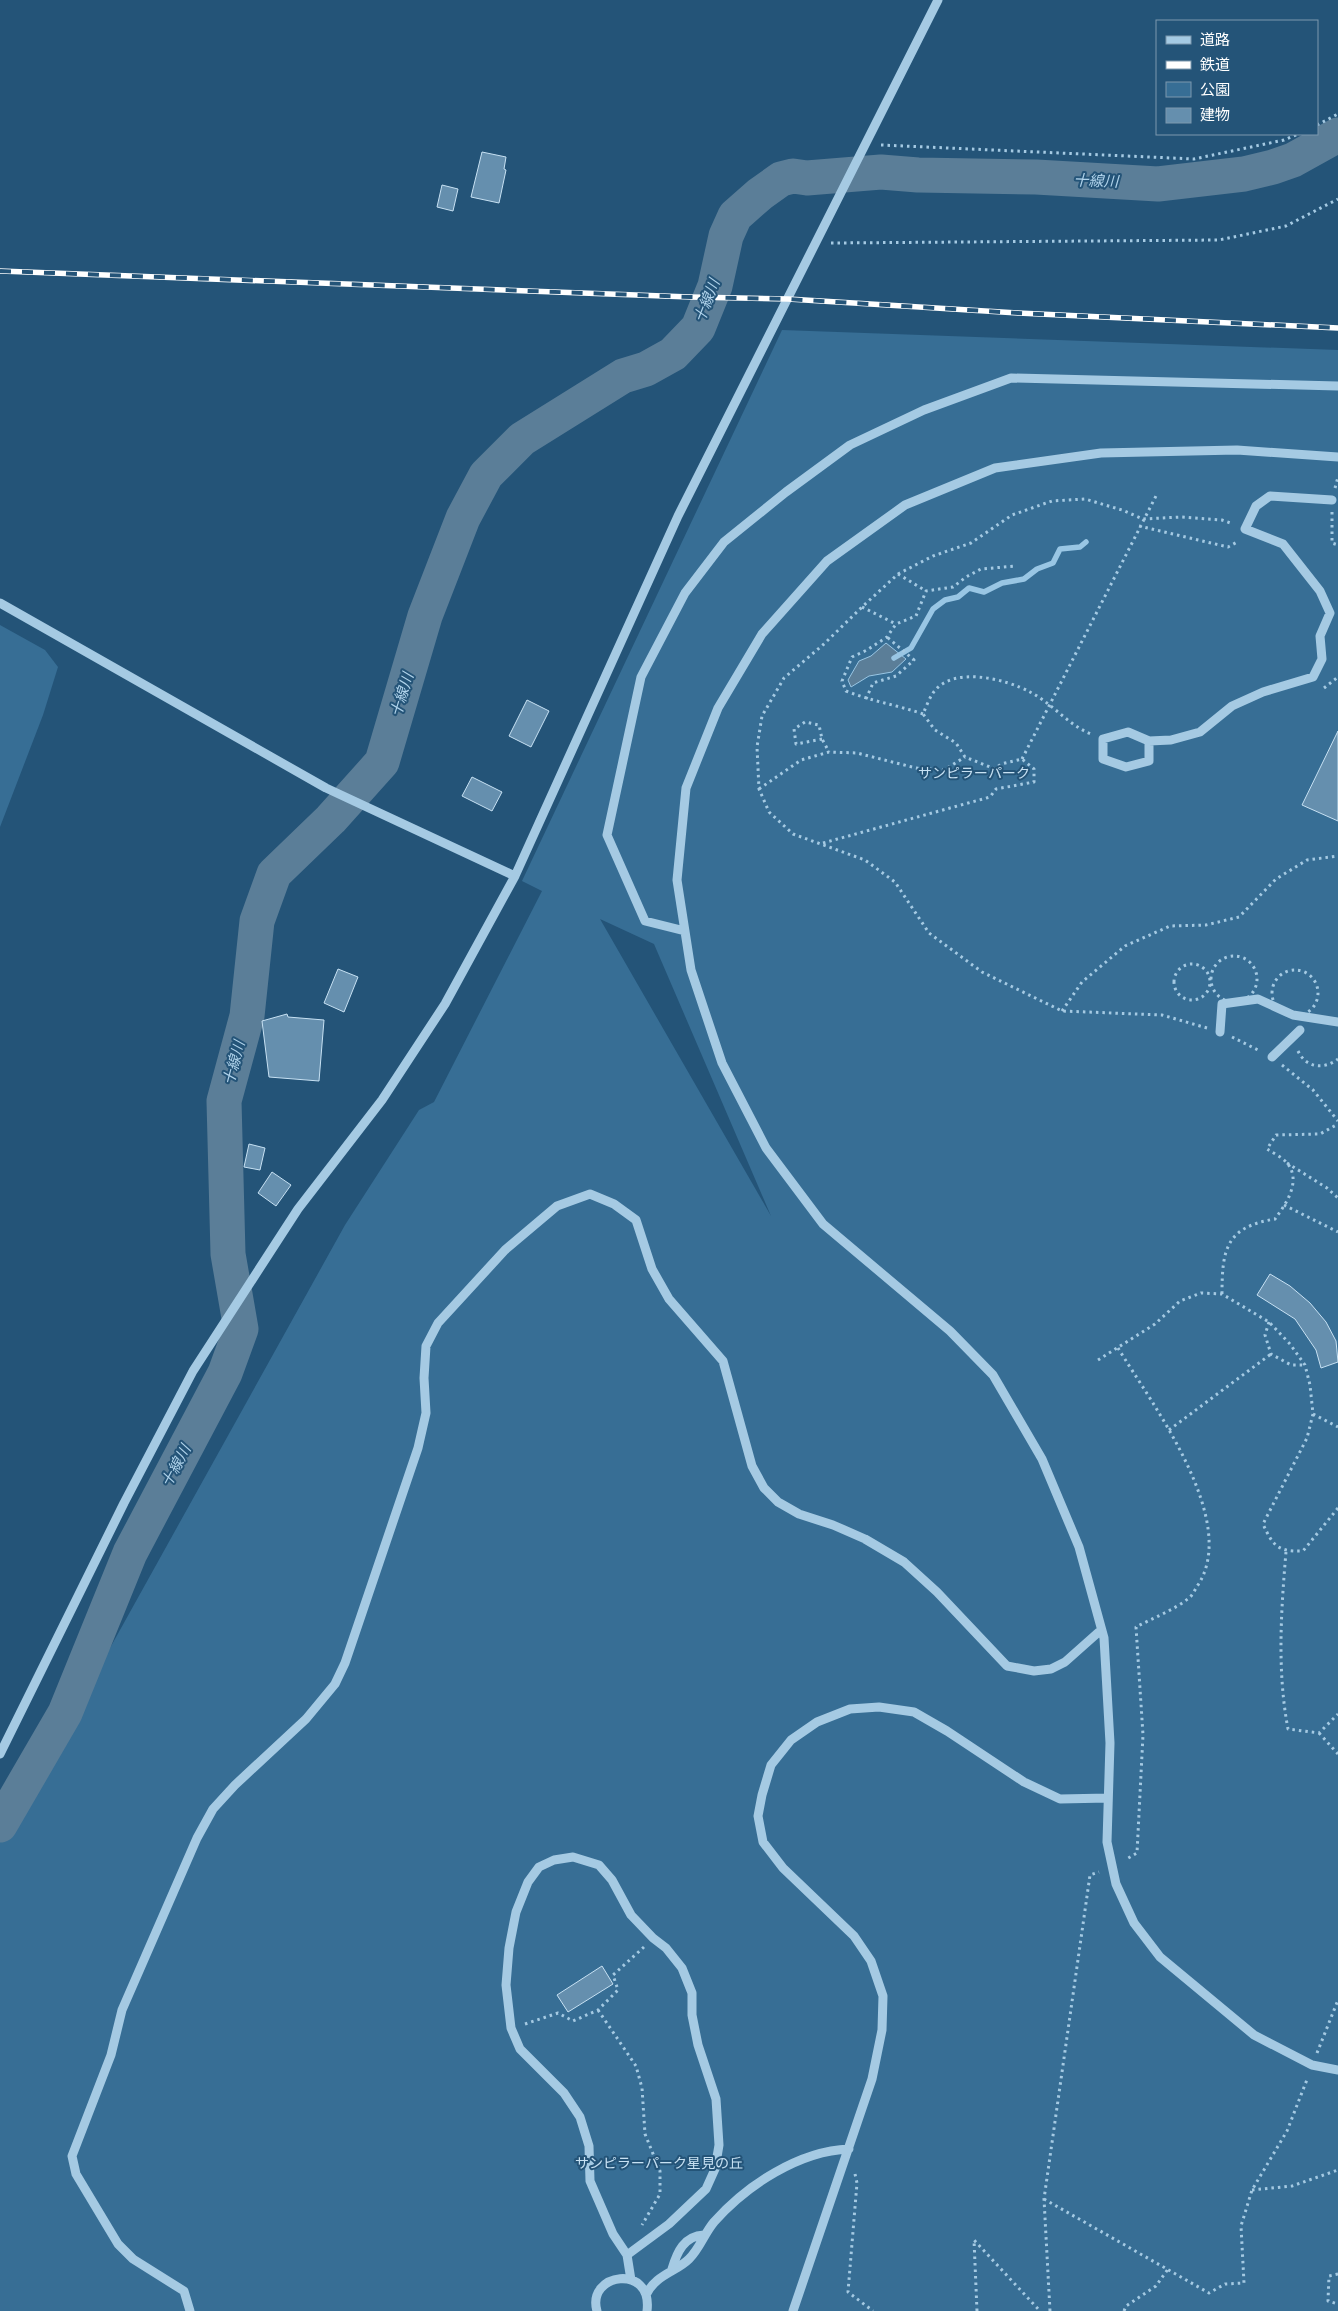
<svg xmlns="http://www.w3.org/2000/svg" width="1338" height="2311" font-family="'IBM Plex Sans','Noto Sans JP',sans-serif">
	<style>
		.green { fill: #376e95; fill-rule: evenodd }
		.water { fill: #5b7e98; stroke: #99c6e4 }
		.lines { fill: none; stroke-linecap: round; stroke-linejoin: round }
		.stream { stroke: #99c6e4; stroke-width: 5.5 }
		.river { stroke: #5b7e98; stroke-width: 35 }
		.building { fill: #658fae; stroke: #c7e1f3 }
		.path { stroke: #a5cae3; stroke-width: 3; stroke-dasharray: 2.5 4; stroke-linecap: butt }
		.minor { stroke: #a5cae3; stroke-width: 9 }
		.rail-casing { stroke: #fff; stroke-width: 5.5 }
		.rail { stroke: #245478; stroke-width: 4; stroke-dasharray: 11; stroke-linecap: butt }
		.labels { text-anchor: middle; stroke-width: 4; stroke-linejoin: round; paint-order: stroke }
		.park-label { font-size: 14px; fill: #c7e1f3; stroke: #245478 }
		.water-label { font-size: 15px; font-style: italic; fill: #b0d3eb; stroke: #245478 }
	</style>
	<rect width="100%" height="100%" fill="#245478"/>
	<path class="green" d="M782,330L1338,350V2311H0V1838L30,1792L345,1225L419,1110L434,1102L542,891L522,881ZM600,919L654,944L771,1216Z
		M0,625L45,650L58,667L43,715L0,827Z"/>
	<path class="water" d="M886,643L906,659L892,672L869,676L851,687L848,680L859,661L871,656Z"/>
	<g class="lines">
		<path class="stream" d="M894,658L911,648L933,609L945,600L958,597L969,588L984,592L1002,583L1024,579L1037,569L1053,563L1060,549L1080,547L1086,542"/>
		<path class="river" d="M0,1825L65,1713L130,1553L225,1373L241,1329L228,1254L224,1101L247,1016L257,921L274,874L331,819L382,762L425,616L463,518L486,475L522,439L623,376L646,369L673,354L698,328L715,286L726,236L735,216L760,194L781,179L793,176L807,178L881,172L918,175L1036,177L1158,184L1244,174L1273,167L1293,160L1338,135"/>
	</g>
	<path class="building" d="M482,152L506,157L504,169L506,170L499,203L471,197Z
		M442,185L458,189L453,211L437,207Z
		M527,700L549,711L531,747L509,736Z
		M1338,731V821L1302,805Z
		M472,777L502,792L492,811L462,796Z
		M338,969L358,977L344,1012L324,1003Z
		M287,1014L288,1017L324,1020L319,1081L269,1077L262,1021Z
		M249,1144L265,1148L260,1170L244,1167Z
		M272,1172L291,1185L276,1206L258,1193Z
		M1270,1274L1290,1286L1310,1303L1326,1322L1336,1341L1338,1362L1321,1368L1316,1350L1295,1319L1257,1295Z
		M602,1966L613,1984L568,2012L557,1995Z"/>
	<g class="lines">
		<path class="path" d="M1317,125L1338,114
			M881,145L1194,159L1284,140L1298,134
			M831,243L1219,240L1286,226L1338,199
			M1335,488L1338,477
			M1332,512V543L1338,545
			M1139,526L1228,547L1239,541
			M898,574L926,591
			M862,607L896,624
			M1324,688L1338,677
			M866,699L873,683L896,676L914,660L887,637
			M923,714C897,705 871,701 846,691L842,681L852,657L867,650L887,637L896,624L916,616L926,591L953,587L966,577L981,569L1016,566
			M822,739L796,744L794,729L805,722L819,725L822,739L829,752
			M1022,759L1157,494
			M759,789L801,760L829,752L857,753L916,768L944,770L965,757
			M823,843L990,797L996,789L1034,782V769L1022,759L1001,764L995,769L965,757L956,743L935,730L923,714C926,707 929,699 933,693C952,665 1006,679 1030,692C1052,703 1068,725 1091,734
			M1211 979a23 23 0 1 1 46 0a23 23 0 1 1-46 0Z
			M1174 982a18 18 0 1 1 36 0a18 18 0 1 1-36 0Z
			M1272 993a23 23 0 1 1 46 0a23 23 0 1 1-46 0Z
			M1062,1011L1082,982L1125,946L1170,926L1206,925L1239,917L1276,879L1307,860L1338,856
			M1207,1028L1162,1015L1062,1011L982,972L929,933L895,882L865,860L793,834L769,812L759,789L757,747L762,716L784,678L824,644L862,607L898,574L933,556L971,543L1012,515L1052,501L1085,499L1122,510L1143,519L1181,517L1222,520L1233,524
			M1232,1037L1260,1051
			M1298,1051C1306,1068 1324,1070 1338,1059
			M1282,1065L1313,1090L1338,1121
			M1287,1163L1327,1188L1338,1198
			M1284,1205L1338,1232
			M1222,1294C1222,1249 1226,1227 1275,1219C1286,1204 1302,1181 1287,1163C1282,1157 1273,1153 1267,1149L1276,1135L1320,1134L1338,1124
			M1269,1322L1265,1335L1271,1354L1291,1365H1304
			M1118,1348C1152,1404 1240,1520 1198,1585C1195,1589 1193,1595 1189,1598C1174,1610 1153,1618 1136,1627L1143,1735L1137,1853L1125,1860
			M1098,1360L1155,1324L1180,1301L1201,1293L1222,1294L1269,1322L1290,1344L1305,1365L1310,1385L1313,1414L1307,1438L1263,1524C1273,1546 1278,1552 1303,1551L1338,1508
			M1313,1414L1338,1427
			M1169,1430L1271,1354
			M1286,1552C1281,1611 1277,1671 1288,1729L1319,1733L1338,1714
			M1319,1733L1338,1754
			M598,2010L636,2066L642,2088L645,2134L660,2171V2194L642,2225
			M525,2024L558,2013L573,2021L598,2010L618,1990L613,1975L644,1947
			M1317,2053L1338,2000
			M855,2174L857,2183L848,2292L873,2311
			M1252,2190L1292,2186L1338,2170
			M1044,2199L1209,2293L1225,2284L1244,2283L1241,2226L1252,2190L1287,2131L1308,2077
			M1338,2274L1329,2276L1328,2301L1338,2304
			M977,2311L974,2240L1040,2311
			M1050,2311L1044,2199L1090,1875L1099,1872
			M1124,2311L1126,2306L1156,2286L1168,2269"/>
		<path class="minor" d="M1338,457L1237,450L1101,453L995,468L905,505L827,561L762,634L718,708L686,788L677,880L691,970L722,1063L766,1148L823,1224L950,1331L993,1375L1042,1459L1079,1547L1104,1638L1110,1743L1107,1842L1116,1884L1134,1923L1160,1957L1254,2035L1312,2065L1338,2070
			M0,603L326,788L515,876
			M1149,741V761L1126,767L1103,759V739L1128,732L1149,741L1171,740L1200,732L1232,706L1263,692L1313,677L1322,659L1320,636L1330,613L1320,591L1283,544L1245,529L1256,506L1270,496L1332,500
			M685,931L645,921L607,835L641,677L685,593L724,542L786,492L850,445L924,410L1011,378L1338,386
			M1220,1032L1222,1004L1258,999L1293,1015L1338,1022
			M1272,1057L1300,1030
			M0,1754L124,1503L193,1371L298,1209L382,1100L445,1004L515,876L678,516L938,0
			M627,2255L669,2224L706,2189L715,2169L719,2145L716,2099L698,2045L692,2015V1993L682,1968L666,1948L653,1938L631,1915L612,1880L599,1865L573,1857L554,1860L539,1867L528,1882L516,1912L509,1948L506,1985L511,2028L520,2049L564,2093L580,2117L589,2146L590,2181L613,2234L627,2255L631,2280
			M672,2269C677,2252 684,2236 704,2235
			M646,2295C655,2275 676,2272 689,2259C700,2248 704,2234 714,2222C747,2185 799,2151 849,2149
			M190,2311L184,2291L133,2259L118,2244L76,2174L72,2156L111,2055L122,2010L197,1838L213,1809L235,1785L306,1719L335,1684L345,1663L418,1448L426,1413L424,1378L426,1346L438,1323L505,1250L557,1206L590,1194L614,1204L636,1220L652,1269L669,1299L723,1361L752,1466L764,1488L778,1502L799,1514L833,1525L865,1539L904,1562L937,1592L1007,1666L1034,1671L1051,1669L1065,1662L1101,1630
			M597,2311C586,2273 653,2263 647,2311
			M793,2311L872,2079L882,2030L883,1996L871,1961L854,1936L783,1868L763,1842L758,1816L762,1795L771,1765L791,1740L817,1722L850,1709L879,1707L914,1712L947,1731L1024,1782L1060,1799L1108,1798"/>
		<g class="rail-casing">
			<path id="rail" d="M0,271L690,297L788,299L1018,313L1338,328"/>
		</g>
		<use href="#rail" class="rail"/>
	</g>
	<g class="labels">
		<g class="park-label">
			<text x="974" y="778">サンピラーパーク</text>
			<text x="659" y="2168">サンピラーパーク星見の丘</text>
		</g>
		<g class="water-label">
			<text transform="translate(1096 181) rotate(2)" y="5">十線川</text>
			<text transform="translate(707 301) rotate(-69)" y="5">十線川</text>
			<text transform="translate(402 695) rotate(-73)" y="5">十線川</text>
			<text transform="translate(234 1063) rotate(-75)" y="5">十線川</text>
			<text transform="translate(176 1466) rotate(-62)" y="5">十線川</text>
		</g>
	</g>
	<rect x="1156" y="20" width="162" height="115" fill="#245478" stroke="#7c98ae"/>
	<rect x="1166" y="36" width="25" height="8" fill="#a5cae3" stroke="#7c98ae"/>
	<text x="1200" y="45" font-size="15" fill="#ffffff">道路</text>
	<rect x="1166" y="61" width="25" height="8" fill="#ffffff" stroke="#7c98ae"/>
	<text x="1200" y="70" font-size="15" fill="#ffffff">鉄道</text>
	<rect x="1166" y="82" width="25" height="15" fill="#376e95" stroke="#7c98ae"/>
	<text x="1200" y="95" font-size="15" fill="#ffffff">公園</text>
	<rect x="1166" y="108" width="25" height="15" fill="#658fae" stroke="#7c98ae"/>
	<text x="1200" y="120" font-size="15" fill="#ffffff">建物</text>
</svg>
